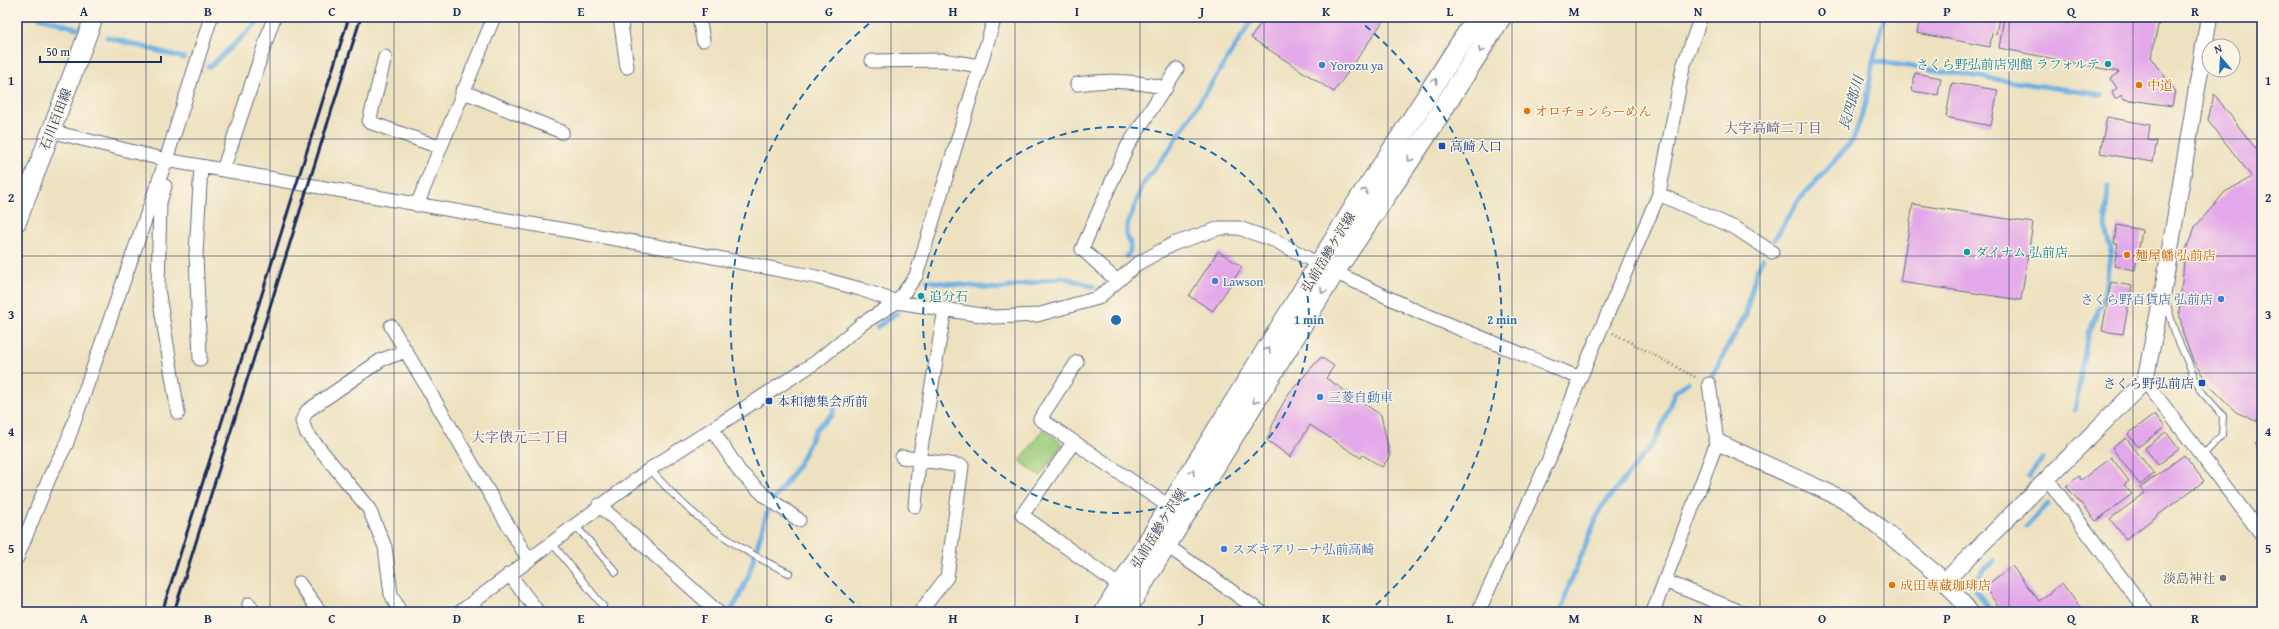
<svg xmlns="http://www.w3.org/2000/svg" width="2279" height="629" font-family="'Gentium Book Plus','Noto Serif JP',serif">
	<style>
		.green { fill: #9dcd7c; stroke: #5c7e6d }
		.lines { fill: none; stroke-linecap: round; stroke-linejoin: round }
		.stream { stroke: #6eb0e3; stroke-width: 5 }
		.building { fill: #e3a8e9 }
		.service-casing { stroke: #646d80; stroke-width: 8 }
		.minor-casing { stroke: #646d80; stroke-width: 15 }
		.tertiary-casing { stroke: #646d80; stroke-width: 18 }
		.secondary-casing { stroke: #646d80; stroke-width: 20 }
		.primary-casing { stroke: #646d80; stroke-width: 22 }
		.path { stroke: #646d80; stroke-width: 2.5; stroke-dasharray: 1 3; stroke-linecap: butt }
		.service { stroke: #fff; stroke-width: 6 }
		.minor { stroke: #fff; stroke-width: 13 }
		.tertiary { stroke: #fff; stroke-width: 16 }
		.secondary { stroke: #fff; stroke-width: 18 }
		.primary { stroke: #fff; stroke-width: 20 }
		.rail { stroke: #1b2f5e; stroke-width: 3 }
		.oneway { stroke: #8d97ae }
		.grid { fill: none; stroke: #1b2f5e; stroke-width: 1; stroke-opacity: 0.55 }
		.ring { fill: none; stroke: #1f6fb2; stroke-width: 2; stroke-dasharray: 7 5 }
		.culture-dot { fill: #0f9aa8; stroke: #fcf5e5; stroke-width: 1.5 }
		.shop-dot { fill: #3f7fe0; stroke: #fcf5e5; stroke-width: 1.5 }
		.food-dot { fill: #e8710a; stroke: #fcf5e5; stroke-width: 1.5 }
		.transit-dot { fill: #1a4fb4; stroke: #fcf5e5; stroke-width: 1.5 }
		.worship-dot { fill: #6b7280; stroke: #fcf5e5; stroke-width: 1.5 }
		.labels { text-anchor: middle; stroke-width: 3; stroke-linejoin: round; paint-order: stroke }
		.culture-label { font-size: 13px; fill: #0d838f; stroke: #fcf5e5; text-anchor: start }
		.shop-label { font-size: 13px; fill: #366cbe; stroke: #fcf5e5; text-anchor: start }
		.food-label { font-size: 13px; fill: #c56008; stroke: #fcf5e5; text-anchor: start }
		.street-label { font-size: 13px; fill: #1b2f5e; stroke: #fcf5e5 }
		.transit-label { font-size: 13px; fill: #164399; stroke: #fcf5e5; text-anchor: start }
		.worship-label { font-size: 13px; fill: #5b616d; stroke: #fcf5e5; text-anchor: end }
		.water-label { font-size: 14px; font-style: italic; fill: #345686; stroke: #fcf5e5 }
		.neighbourhood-label { font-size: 14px; fill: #61598f; stroke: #fcf5e5 }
		.centre { fill: #1f6fb2; stroke: #fcf5e5; stroke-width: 2 }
		.ring-label { font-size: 12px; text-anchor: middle; font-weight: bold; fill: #1f6fb2; stroke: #fcf5e5; stroke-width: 3; stroke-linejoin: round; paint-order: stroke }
		.neatline { fill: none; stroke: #1b2f5e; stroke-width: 1.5 }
		.grid-label { font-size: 13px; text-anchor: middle; font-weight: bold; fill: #1b2f5e }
	</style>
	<rect width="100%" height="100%" fill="#fcf5e5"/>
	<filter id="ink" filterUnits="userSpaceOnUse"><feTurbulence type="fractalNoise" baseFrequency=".025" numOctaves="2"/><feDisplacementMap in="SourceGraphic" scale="8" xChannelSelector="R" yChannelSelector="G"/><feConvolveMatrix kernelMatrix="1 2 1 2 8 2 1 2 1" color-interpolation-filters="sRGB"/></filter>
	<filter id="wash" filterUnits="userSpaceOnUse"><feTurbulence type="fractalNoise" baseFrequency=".012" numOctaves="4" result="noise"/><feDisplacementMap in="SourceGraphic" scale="16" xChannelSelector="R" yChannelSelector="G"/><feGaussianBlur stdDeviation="0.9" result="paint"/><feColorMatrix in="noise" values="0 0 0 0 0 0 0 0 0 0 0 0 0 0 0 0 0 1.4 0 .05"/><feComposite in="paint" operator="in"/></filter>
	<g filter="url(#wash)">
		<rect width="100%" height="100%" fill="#ede1bf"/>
		<path class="green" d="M1043,429L1063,444L1040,476L1020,461Z"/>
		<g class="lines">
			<path class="stream" d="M39,17L79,29
				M107,37L184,58
				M1873,61L2102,95
				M209,66H211L263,17
				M1774,240L1799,200L1853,140L1866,103L1873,61L1884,17
				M1127,256L1130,251V242L1126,235L1127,227L1143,184L1169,150L1254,17
				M927,281L999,289L1063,277L1094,287
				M877,327L897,313
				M1712,376L1746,314L1756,272L1763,258
				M2075,409L2088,333L2104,298L2111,248L2105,226L2108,187
				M2029,477L2042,459
				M2027,526L2048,504
				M730,612L738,599L749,574L769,506L799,464L816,429L832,415L836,403
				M1561,612L1567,591L1600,509L1653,444L1659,433L1675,392L1688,382
				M1991,612L1976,590L1975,579L1993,561"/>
		</g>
		<g id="blocks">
			<path class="building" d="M1265,17H1386L1334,92L1251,38Z
				M1920,17H1999L1996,34L1992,33L1990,47L1917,33Z
				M2004,17H2160L2151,57L2175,90L2172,106L2124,99L2122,95L2115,99L2112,92L2117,88L2111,79L2119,72L1999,48Z
				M1915,73L1941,78L1938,95L1912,91Z
				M1952,83L1998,90L1991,126L1946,117Z
				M2214,94L2262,157V424L2236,412L2210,386L2193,361L2183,334L2179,311L2185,252L2195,227L2225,192L2252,177L2208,120Z
				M2107,117L2150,125L2148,140L2157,141L2153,162L2100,153Z
				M1913,204L2033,223L2021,300L1900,282Z
				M2117,225L2142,230L2135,270L2114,266L2118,244L2114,243Z
				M1218,251L1242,267L1213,311L1189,296Z
				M2111,282L2132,286L2123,334L2102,331Z
				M1321,357L1334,366L1326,378L1381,415L1390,456L1382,467L1363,455L1361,458L1310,425L1290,457L1267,440L1277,414L1289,393Z
				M2155,414L2165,427L2138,447L2128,434Z
				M2166,432L2179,449L2158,465L2145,448Z
				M2126,438L2154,474L2140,485L2112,448Z
				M2262,439V453L2255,443Z
				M2184,455L2204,481L2126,539L2110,519L2145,493L2140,488Z
				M2111,457L2129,481L2124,485L2132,494L2096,521L2066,486L2079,476L2081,480Z
				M2012,566L2039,601L2062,583L2081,609L2077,612H2003L1984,587Z"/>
		</g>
	</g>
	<g filter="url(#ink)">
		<use href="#blocks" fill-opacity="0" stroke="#646d80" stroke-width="1"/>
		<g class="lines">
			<g class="service-casing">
				<path id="service" d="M2166,301L2175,333L2200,390L2223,416L2222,435L2202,456
					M650,469C691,517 731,546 789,573
					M575,525L616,572
					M551,542L603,606"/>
			</g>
			<g class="minor-casing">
				<path id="minor" d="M620,17L627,67
					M699,17L703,40
					M385,57L369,122L439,147
					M872,61L942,60L980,66
					M1077,84C1106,79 1137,81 1166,88
					M462,91L562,132
					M50,131L166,160L656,246L816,277L860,289L897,302L994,317L1037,315L1098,298L1137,264L1173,244L1220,228H1239L1276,241L1320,265L1419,312L1580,378
					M223,170L274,17
					M165,186L160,202L158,289L178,413
					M1659,194L1737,229L1772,252
					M417,205L494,17
					M1117,281L1082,249L1127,147L1177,69
					M391,326L528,559
					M200,359L196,254L201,166
					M1077,362L1040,419L1170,507
					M2145,381L2262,535
					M712,429L740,472L765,496L799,520
					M1073,443L1022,515L1121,587
					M902,457L962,466L947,577L920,612
					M2048,480L2147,612
					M599,505L718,612
					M915,506L919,460L945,309
					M1166,545L1261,612
					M17,558L50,476L66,445L166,160L211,17
					M509,574L538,612
					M1665,581L1741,612
					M299,583L320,612
					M249,604L254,612
					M400,612L391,594L385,547L369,509L306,432L302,421L307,411L381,360L406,351
					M460,612L650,469L816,362L863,323L897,302L916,276L995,17
					M1478,612L1550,457L1580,378L1659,194L1683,67L1701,17
					M1653,612L1717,442L1709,384"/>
			</g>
			<g class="tertiary-casing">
				<path id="tertiary" d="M1717,442L1843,499L1872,521L1945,581L1970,612
					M1945,581L2145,381L2163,291L2209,17"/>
			</g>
			<g class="secondary-casing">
				<path id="secondary" d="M17,222L94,17"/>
			</g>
			<g class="primary-casing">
				<path id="primary" d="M1105,612L1362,195C1403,137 1438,76 1478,17
					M1125,612L1335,271L1425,137L1501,17"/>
			</g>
			<path class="path" d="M1613,333L1697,378"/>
			<use href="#service" class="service"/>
			<use href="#minor" class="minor"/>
			<use href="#tertiary" class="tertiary"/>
			<use href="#secondary" class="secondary"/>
			<use href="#primary" class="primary"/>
			<path class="rail" d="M162,612L349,17
				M174,612L361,17"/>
		</g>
		<defs><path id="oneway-chevron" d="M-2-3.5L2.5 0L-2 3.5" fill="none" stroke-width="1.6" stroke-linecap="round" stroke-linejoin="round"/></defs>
		<g class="oneway">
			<use href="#oneway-chevron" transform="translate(1481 50) rotate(122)"/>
			<use href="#oneway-chevron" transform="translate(1435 81) rotate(-59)"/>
			<use href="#oneway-chevron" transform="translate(1410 159) rotate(124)"/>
			<use href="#oneway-chevron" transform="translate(1365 191) rotate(-55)"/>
			<use href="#oneway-chevron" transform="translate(1323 291) rotate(122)"/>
			<use href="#oneway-chevron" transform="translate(1268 350) rotate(-58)"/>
			<use href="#oneway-chevron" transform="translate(1255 401) rotate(122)"/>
			<use href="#oneway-chevron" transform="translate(1192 472) rotate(-58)"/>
		</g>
	</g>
	<path class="grid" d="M146,17V612M270,17V612M394,17V612M519,17V612M643,17V612M767,17V612M891,17V612M1015,17V612M1140,17V612M1264,17V612M1388,17V612M1512,17V612M1636,17V612M1760,17V612M1884,17V612M2009,17V612M2133,17V612M17,139H2262M17,256H2262M17,373H2262M17,490H2262"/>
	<g class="ring">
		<circle cx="1116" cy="320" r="193"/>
		<path d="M863 611A386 386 0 0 1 876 18M1356 18A386 386 0 0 1 1369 611"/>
	</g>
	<g class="culture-dot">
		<circle cx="2108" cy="64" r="4"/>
		<circle cx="1967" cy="252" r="4"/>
		<circle cx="921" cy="296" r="4"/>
	</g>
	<g class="shop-dot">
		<circle cx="1322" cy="65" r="4"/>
		<circle cx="1215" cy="281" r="4"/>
		<circle cx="2221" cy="299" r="4"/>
		<circle cx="1320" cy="397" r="4"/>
		<circle cx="1224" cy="549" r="4"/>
	</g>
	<g class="food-dot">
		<circle cx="2139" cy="85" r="4"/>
		<circle cx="1527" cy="111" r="4"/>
		<circle cx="2127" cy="255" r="4"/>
		<circle cx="1892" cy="585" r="4"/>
	</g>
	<g class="transit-dot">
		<rect x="1438" y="142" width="8" height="8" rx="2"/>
		<rect x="2198" y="379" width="8" height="8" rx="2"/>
		<rect x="765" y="397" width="8" height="8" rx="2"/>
	</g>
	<circle class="worship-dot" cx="2223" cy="578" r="4"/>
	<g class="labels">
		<g class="culture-label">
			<text x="2100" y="69" text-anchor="end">さくら野弘前店別館 ラフォルテ</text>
			<text x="1975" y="257">ダイナム 弘前店</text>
			<text x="929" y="301">追分石</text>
		</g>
		<g class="shop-label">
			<text x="1330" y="70">Yorozu ya</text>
			<text x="1223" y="286">Lawson</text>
			<text x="2213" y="304" text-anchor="end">さくら野百貨店 弘前店</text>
			<text x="1328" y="402">三菱自動車</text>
			<text x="1232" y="554">スズキアリーナ弘前高崎</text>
		</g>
		<g class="food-label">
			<text x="2147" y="90">中道</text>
			<text x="1535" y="116">オロチョンらーめん</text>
			<text x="2135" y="260">麺屋幡 弘前店</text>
			<text x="1900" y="590">成田専蔵珈琲店</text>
		</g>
		<g class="street-label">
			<text transform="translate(55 119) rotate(-69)" y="5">石川百田線</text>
			<text transform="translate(1328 252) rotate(-59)" y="5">弘前岳鰺ケ沢線</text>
			<text transform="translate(1158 528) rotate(-58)" y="5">弘前岳鰺ケ沢線</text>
		</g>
		<g class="transit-label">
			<text x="1450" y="151">高崎入口</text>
			<text x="2194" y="388" text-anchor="end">さくら野弘前店</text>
			<text x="777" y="406">本和徳集会所前</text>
		</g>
		<g class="worship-label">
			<text x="2215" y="583">淡島神社</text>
		</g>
		<g class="water-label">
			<text transform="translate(1851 103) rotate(-74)" y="5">長四郎川</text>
		</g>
		<g class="neighbourhood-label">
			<text x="1773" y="133">大字高崎二丁目</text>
			<text x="520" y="442">大字俵元二丁目</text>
		</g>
	</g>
	<circle cx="1116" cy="320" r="6" class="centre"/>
	<g class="ring-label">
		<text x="1309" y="324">1 min</text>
		<text x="1502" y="324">2 min</text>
	</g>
	<rect width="2279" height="629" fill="none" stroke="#fcf5e5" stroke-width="44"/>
	<g transform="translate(2221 58) rotate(342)"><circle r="19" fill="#fcf5e5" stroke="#a2a6af"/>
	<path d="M0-3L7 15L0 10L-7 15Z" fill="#1f6fb2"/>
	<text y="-6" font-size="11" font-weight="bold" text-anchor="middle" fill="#1b2f5e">N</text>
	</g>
	<path d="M40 56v6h121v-6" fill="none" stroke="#1b2f5e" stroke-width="2"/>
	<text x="46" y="56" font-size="12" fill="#1b2f5e" stroke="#fcf5e5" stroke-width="3" paint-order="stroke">50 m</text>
	<rect x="22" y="22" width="2235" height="585" class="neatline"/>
	<g class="grid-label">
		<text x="84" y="16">A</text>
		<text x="208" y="16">B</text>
		<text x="332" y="16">C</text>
		<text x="457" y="16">D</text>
		<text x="581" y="16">E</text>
		<text x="705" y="16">F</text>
		<text x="829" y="16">G</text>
		<text x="953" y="16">H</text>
		<text x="1077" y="16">I</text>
		<text x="1202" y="16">J</text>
		<text x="1326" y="16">K</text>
		<text x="1450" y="16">L</text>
		<text x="1574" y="16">M</text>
		<text x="1698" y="16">N</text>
		<text x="1822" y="16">O</text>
		<text x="1947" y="16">P</text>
		<text x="2071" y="16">Q</text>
		<text x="2195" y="16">R</text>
		<text x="11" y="85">1</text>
		<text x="2268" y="85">1</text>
		<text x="11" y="202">2</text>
		<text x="2268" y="202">2</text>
		<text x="11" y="319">3</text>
		<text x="2268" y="319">3</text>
		<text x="11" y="436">4</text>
		<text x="2268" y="436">4</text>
		<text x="11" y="553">5</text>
		<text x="2268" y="553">5</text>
		<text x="84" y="623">A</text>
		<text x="208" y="623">B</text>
		<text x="332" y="623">C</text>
		<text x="457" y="623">D</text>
		<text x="581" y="623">E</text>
		<text x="705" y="623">F</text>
		<text x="829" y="623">G</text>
		<text x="953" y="623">H</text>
		<text x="1077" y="623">I</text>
		<text x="1202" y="623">J</text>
		<text x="1326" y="623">K</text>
		<text x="1450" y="623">L</text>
		<text x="1574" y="623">M</text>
		<text x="1698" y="623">N</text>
		<text x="1822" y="623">O</text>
		<text x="1947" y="623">P</text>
		<text x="2071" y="623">Q</text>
		<text x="2195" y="623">R</text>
	</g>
</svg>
